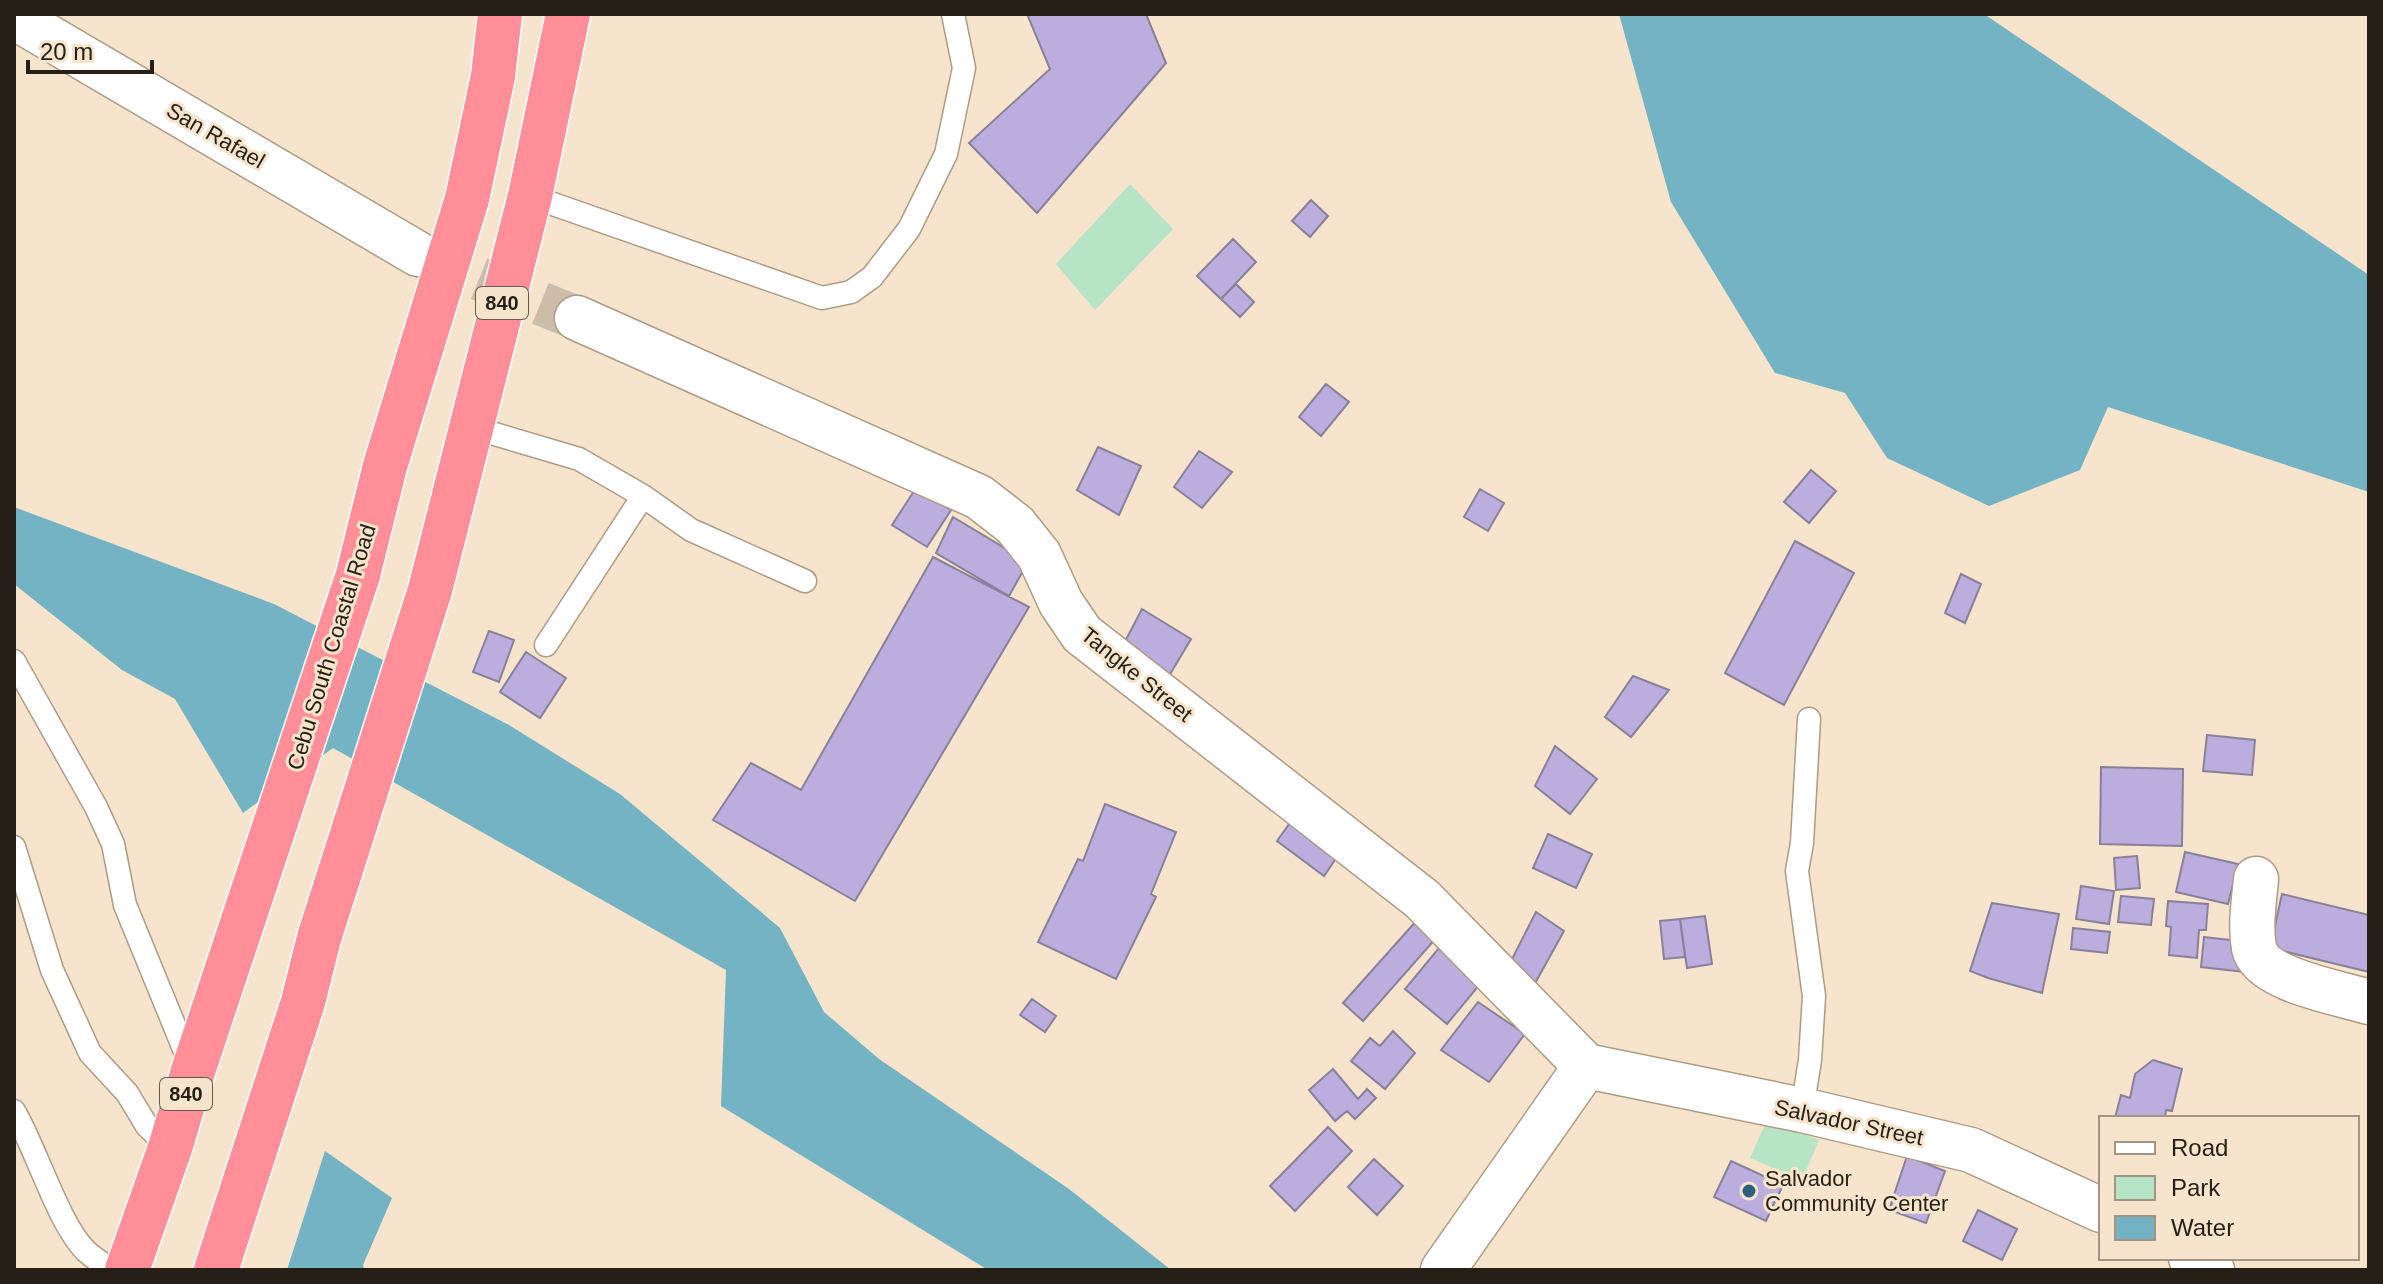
<svg xmlns="http://www.w3.org/2000/svg" width="2383" height="1284" font-family="Helvetica,sans-serif">
	<style>
		.green { fill: #b6e4c4 }
		.water { fill: #73b3c4 }
		.building { fill: #bbaddd; stroke: #888199; stroke-width: 2 }
		.lines { fill: none; stroke-linecap: round; stroke-linejoin: round }
		.minor-tunnel { stroke: #ccbda8; stroke-width: 44; stroke-dasharray: 44 22; stroke-linecap: butt }
		.service-casing { stroke: #ac9c85; stroke-width: 25 }
		.minor-casing { stroke: #ac9c85; stroke-width: 47 }
		.trunk-casing { stroke: #fff; stroke-width: 47 }
		.service { stroke: #fff; stroke-width: 22 }
		.minor { stroke: #fff; stroke-width: 44 }
		.trunk { stroke: #ff8e98; stroke-width: 44 }
		.poi-dot { fill: #2e5f7d; stroke: #f6e4cc; stroke-width: 3 }
		.labels { text-anchor: middle; stroke-width: 6; stroke-linejoin: round; paint-order: stroke }
		.shield { fill: #f6e4cc; stroke: #645a4d; stroke-width: 2 }
		.shield-label { font-size: 20px; font-weight: bold; fill: #261f16 }
		.street-label { font-size: 22px; fill: #261f16; stroke: #f6e4cc }
		.poi-label { font-size: 22px; fill: #261f16; stroke: #f6e4cc; text-anchor: start }
	</style>
	<rect width="100%" height="100%" fill="#f6e4cc"/>
	<path class="green" d="M1130,184L1173,229L1095,310L1056,264Z
		M1767,1120L1819,1140L1802,1180L1750,1158Z"/>
	<path class="water" d="M1619,14H1984L2369,275V492L2108,407L2080,470L1989,506L1887,458L1845,393L1775,373L1671,202Z
		M14,507L274,604L509,725L620,794L780,928L824,1012L879,1059L1069,1189L1171,1270H988L721,1106L726,970L333,748L243,813L175,699L122,670L14,584Z
		M325,1151L392,1198L363,1265L364,1270H287Z"/>
	<path class="building" d="M1027,14H1146L1166,63L1037,213L969,143L1050,69Z
		M1311,200L1328,216L1310,237L1292,221Z
		M1233,239L1256,262L1221,299L1197,276Z
		M1236,284L1254,302L1240,317L1221,299Z
		M1326,384L1349,402L1321,436L1299,417Z
		M1098,447L1141,466L1119,515L1077,490Z
		M1199,451L1232,472L1202,508L1174,487Z
		M1811,470L1836,491L1809,523L1784,502Z
		M916,488L951,510L927,547L892,525Z
		M1480,489L1504,503L1488,531L1464,517Z
		M953,517L1028,562L1009,596L936,553Z
		M1795,541L1854,573L1784,705L1725,673Z
		M933,557L1029,607L855,901L713,820L751,763L801,790Z
		M1961,574L1981,584L1965,623L1945,613Z
		M1142,609L1191,639L1169,676L1121,649Z
		M489,631L514,640L499,682L473,672Z
		M526,652L566,678L540,718L500,692Z
		M1633,676L1669,690L1631,737L1605,717Z
		M2207,735L2255,740L2252,775L2203,771Z
		M1555,746L1597,779L1570,814L1535,786Z
		M2101,767L2183,769L2182,846L2100,844Z
		M1105,804L1176,832L1151,894L1156,897L1116,979L1038,942L1078,859L1083,861Z
		M1292,820L1339,854L1324,876L1277,841Z
		M1548,834L1592,854L1576,888L1533,868Z
		M2185,852L2238,864L2228,904L2176,892Z
		M2137,856L2140,888L2116,890L2114,858Z
		M2081,886L2114,891L2109,924L2076,919Z
		M2282,894L2369,915V972L2270,948Z
		M2121,896L2154,899L2151,925L2118,922Z
		M2168,901L2208,904L2206,930H2199L2197,958L2169,955L2171,927L2166,926Z
		M1992,903L2059,914L2042,993L1988,978L1970,971Z
		M1536,912L1564,931L1534,985L1511,961Z
		M1705,916L1712,964L1687,968L1680,919Z
		M1418,919L1437,937L1363,1021L1343,1003Z
		M1680,919L1685,957L1664,959L1660,921Z
		M2073,928L2110,932L2107,953L2071,949Z
		M2204,937L2247,942L2244,972L2201,967Z
		M1444,942L1486,977L1447,1024L1405,989Z
		M1032,999L1056,1016L1045,1032L1020,1015Z
		M1478,1002L1525,1034L1489,1082L1441,1050Z
		M1393,1031L1415,1053L1385,1089L1351,1061L1370,1038L1380,1046Z
		M2153,1060L2182,1069L2172,1111L2166,1110L2165,1118H2115L2121,1095L2130,1098L2135,1074Z
		M1333,1069L1358,1099L1367,1089L1376,1098L1355,1119L1347,1111L1335,1121L1309,1090Z
		M1328,1127L1352,1151L1295,1211L1270,1186Z
		M1907,1156L1945,1171L1926,1223L1889,1210Z
		M1374,1159L1403,1186L1377,1215L1348,1187Z
		M1731,1161L1783,1185L1766,1221L1714,1197Z
		M1978,1210L2017,1229L2002,1260L1963,1241Z"/>
	<g class="lines">
		<path class="minor-tunnel" d="M418,254L577,318"/>
		<g class="service-casing">
			<path id="service" d="M530,196L822,298L851,292L872,277L909,229L946,154L964,68L953,14
				M471,427L579,459L643,496L691,530L805,581
				M546,645L643,496
				M14,661L96,807L113,844L125,905L191,1066
				M14,847L52,970L90,1053L127,1093L147,1126L170,1148
				M1802,1110L1810,1060L1814,996L1797,871L1802,843L1809,719
				M14,1111C36,1148 59,1226 87,1252C95,1259 104,1265 113,1270"/>
		</g>
		<g class="minor-casing">
			<path id="minor" d="M14,17L418,254
				M577,318L979,497L1015,525L1039,555L1061,603L1082,634L1422,899L1586,1066
				M2256,879C2254,901 2250,926 2254,948C2261,980 2340,993 2369,1002
				M1586,1066L1802,1110L1971,1150L2101,1210
				M2191,1258L2212,1270
				M1443,1270L1586,1066"/>
		</g>
		<g class="trunk-casing">
			<path id="trunk" d="M127,1270L170,1148L193,1071L358,575L385,466L467,199L493,76L500,14
				M216,1270L303,1002L319,938L430,590L530,196L568,14"/>
		</g>
		<use href="#service" class="service"/>
		<use href="#minor" class="minor"/>
		<use href="#trunk" class="trunk"/>
	</g>
	<circle class="poi-dot" cx="1749" cy="1191" r="8"/>
	<g class="labels">
		<g class="shield">
			<rect x="476" y="287" width="52" height="32" rx="6"/>
			<rect x="160" y="1078" width="52" height="32" rx="6"/>
		</g>
		<g class="shield-label">
			<text x="502" y="310">840</text>
			<text x="186" y="1101">840</text>
		</g>
		<g class="street-label">
			<text transform="translate(216 135) rotate(30)" y="8">San Rafael</text>
			<text transform="translate(331 647) rotate(-73)" y="8">Cebu South Coastal Road</text>
			<text transform="translate(1137 674) rotate(39)" y="8">Tangke Street</text>
			<text transform="translate(1849 1122) rotate(12)" y="8">Salvador Street</text>
		</g>
		<g class="poi-label">
			<text x="1765" y="1186">Salvador<tspan x="1765" dy="25">Community Center</tspan></text>
		</g>
	</g>
	<rect width="2383" height="1284" fill="none" stroke="#261f16" stroke-width="32"/>
	<rect x="2099" y="1116" width="260" height="144" fill="#f6e4cc" stroke="#a39583" stroke-width="2"/>
	<rect x="2115" y="1142" width="40" height="12" fill="#ffffff" stroke="#a39583" stroke-width="2"/>
	<text x="2171" y="1156" font-size="24" fill="#261f16">Road</text>
	<rect x="2115" y="1176" width="40" height="24" fill="#b6e4c4" stroke="#a39583" stroke-width="2"/>
	<text x="2171" y="1196" font-size="24" fill="#261f16">Park</text>
	<rect x="2115" y="1216" width="40" height="24" fill="#73b3c4" stroke="#a39583" stroke-width="2"/>
	<text x="2171" y="1236" font-size="24" fill="#261f16">Water</text>
	<path d="M28 60v12h124v-12" fill="none" stroke="#261f16" stroke-width="4"/>
	<text x="40" y="60" font-size="24" fill="#261f16" stroke="#f6e4cc" stroke-width="6" paint-order="stroke">20 m</text>
</svg>
